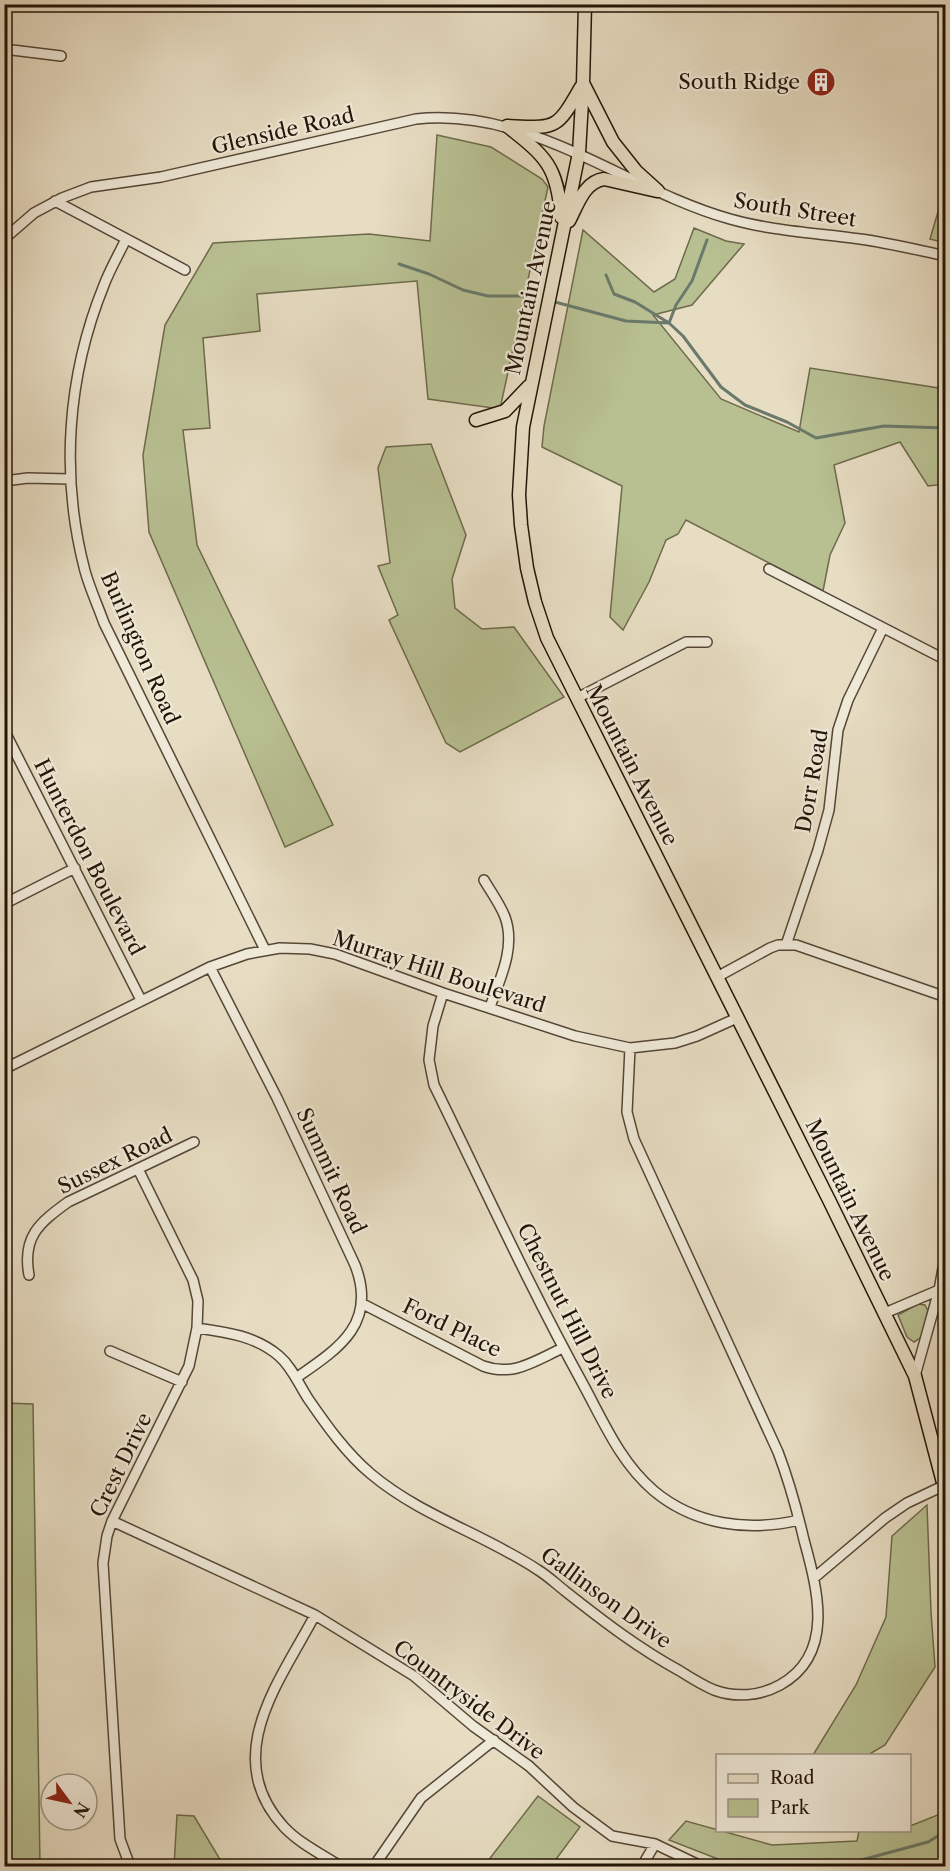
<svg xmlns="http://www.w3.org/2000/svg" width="950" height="1871" font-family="'Libre Caslon Text',serif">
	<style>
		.green { fill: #b8c092; stroke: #6e6a4c; stroke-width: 1.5 }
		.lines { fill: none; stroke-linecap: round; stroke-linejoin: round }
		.stream { stroke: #6a796b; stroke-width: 3 }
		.minor-casing { stroke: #554636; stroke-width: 12 }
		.major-casing { stroke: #241407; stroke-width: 15 }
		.minor { stroke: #efe9d8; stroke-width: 9 }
		.major { stroke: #e7ddc3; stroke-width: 12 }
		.labels { text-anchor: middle; stroke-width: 4.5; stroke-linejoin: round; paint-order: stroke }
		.poi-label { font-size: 21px; fill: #241407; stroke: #efe9d8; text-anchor: end }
		.street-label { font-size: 21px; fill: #241407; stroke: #efe9d8 }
	</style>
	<rect width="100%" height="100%" fill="#e7ddc3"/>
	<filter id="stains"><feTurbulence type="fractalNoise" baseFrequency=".00333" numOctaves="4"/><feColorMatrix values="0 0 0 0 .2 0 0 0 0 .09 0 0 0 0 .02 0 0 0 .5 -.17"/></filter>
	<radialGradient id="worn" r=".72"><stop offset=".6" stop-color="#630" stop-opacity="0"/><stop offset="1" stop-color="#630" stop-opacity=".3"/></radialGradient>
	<path class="green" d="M437,135L491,147L542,179L548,187L500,409L428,399L417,281L257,294L260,331L203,338L210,428L183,430L197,545L333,825L285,847L149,532L143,455L165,325L213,243L369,234L430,241Z
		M945,188V243L930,239Z
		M694,228L726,241L744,244L692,305L653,315L721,399L799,432L810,368L945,389V484L928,486L900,442L834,465L845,523L830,555L823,591L686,520L678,534L666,540L649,582L623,630L610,617L622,486L542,447L544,426L583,230L654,292L675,279Z
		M431,444L466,535L452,579L455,608L482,629L514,627L564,697L460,752L446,743L389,620L398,615L378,566L390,563L378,468L386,447Z
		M918,1304L925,1305L928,1311L922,1337L914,1342L907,1337L898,1315Z
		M5,1403L33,1404L40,1866H5Z
		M927,1505L931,1612L935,1667L885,1745L868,1755H813L856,1685L886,1617L892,1536Z
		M538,1796L580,1827L551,1866H484Z
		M945,1812V1851L940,1866H768L723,1861L669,1840L686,1821L772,1845L857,1841L859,1831L910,1830V1826Z
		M177,1815L194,1816L224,1866H174Z"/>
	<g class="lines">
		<path class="stream" d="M399,264L429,274L463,290L488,296H534
			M606,275L614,294L635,302L669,323L683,336L721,387L745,405L787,422L816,438L884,426L946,428
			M555,302L626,321L669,323L676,305L692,281L707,240
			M791,1860L815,1864L843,1865L928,1842L946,1831"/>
		<g class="minor-casing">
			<path id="minor" d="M4,49L61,56
				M55,201L185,270
				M4,239L34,213L62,198L91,187L161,177L416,119C532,107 624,189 730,219C772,231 817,233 860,239C889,243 917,250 946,256
				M126,239C119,254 110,269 104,285C67,376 60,476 85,571C90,589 98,606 104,623L265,950
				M4,481L28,478L70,479
				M769,569L946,660
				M577,698L686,642H707
				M4,730L141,1000
				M484,880C491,892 500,904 505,917C516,947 500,979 490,1007
				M4,904L75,868
				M786,945L818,850L829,810L838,730L848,700L883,628
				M210,967L277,1098L355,1265C378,1324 338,1349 296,1378
				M717,977L770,948L778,945H796L946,997
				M443,993L433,1026L429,1060L434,1085C483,1185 530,1288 584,1386C604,1423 621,1463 654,1491C695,1525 748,1532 799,1520
				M4,1069L210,967L247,954L280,948L310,949L335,954L443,993L575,1036L630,1048L675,1043L697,1036L737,1018
				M29,1275C22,1237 39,1223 68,1202L194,1142
				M361,1303L483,1366C514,1377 534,1361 563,1348
				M885,1313L939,1290
				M197,1328C226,1332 256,1336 279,1356C292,1367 299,1385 309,1400C327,1426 346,1453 371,1474C421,1516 484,1534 538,1570C548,1576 556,1584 565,1591C603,1621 638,1648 680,1671C691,1678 702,1685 714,1690C736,1698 760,1696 780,1685C836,1654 817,1588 804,1540C797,1510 789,1481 778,1452L634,1139L627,1112L630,1048
				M110,1351L182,1382
				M915,1376L939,1290L946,1252
				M112,1521L315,1615L414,1676L473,1726L529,1766L573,1807L612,1836L655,1844L701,1866
				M814,1578L885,1518L907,1503L943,1486
				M315,1615C280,1681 219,1757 284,1827C299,1843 321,1854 340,1866
				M130,1866L120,1839L103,1563L107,1536L112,1521L189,1366L197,1328L198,1301L193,1280L138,1169
				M374,1866L421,1798L494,1740
				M642,1866L655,1844"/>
		</g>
		<g class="major-casing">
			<path id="major" d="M585,4L583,84L579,153L523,427L519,495L521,525L527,568L535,602L547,638L577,698L829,1200L915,1376L946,1494
				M584,85L613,142L636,171L658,191
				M507,126C545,156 558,166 561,217
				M507,126C556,128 556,131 581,87
				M569,221C578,204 584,182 604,179L657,191
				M476,420L505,411L529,386"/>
		</g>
		<use href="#minor" class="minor"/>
		<use href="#major" class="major"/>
	</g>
	<defs>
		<g id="building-disc" transform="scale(1.5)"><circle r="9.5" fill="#8f2418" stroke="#efe9d8"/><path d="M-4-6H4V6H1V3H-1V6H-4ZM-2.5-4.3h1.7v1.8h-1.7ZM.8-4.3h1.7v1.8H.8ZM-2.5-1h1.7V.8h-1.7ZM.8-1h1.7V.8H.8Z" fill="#fff"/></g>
	</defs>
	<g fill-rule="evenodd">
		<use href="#building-disc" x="821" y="82"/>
	</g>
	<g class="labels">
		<g class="poi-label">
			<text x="800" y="89">South Ridge</text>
		</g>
		<g class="street-label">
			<text transform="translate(283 131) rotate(-13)" y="7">Glenside Road</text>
			<text transform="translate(795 210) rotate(9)" y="7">South Street</text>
			<text transform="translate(531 288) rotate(-78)" y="7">Mountain Avenue</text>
			<text transform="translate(140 648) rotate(66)" y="7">Burlington Road</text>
			<text transform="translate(632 765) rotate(63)" y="7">Mountain Avenue</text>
			<text transform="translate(812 781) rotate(-80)" y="7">Dorr Road</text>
			<text transform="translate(89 857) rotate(63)" y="7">Hunterdon Boulevard</text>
			<text transform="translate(439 972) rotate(18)" y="7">Murray Hill Boulevard</text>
			<text transform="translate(115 1161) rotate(-26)" y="7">Sussex Road</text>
			<text transform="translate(331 1171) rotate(65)" y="7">Summit Road</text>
			<text transform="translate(850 1200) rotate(64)" y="7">Mountain Avenue</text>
			<text transform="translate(567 1311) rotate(63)" y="7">Chestnut Hill Drive</text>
			<text transform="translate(452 1328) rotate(26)" y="7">Ford Place</text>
			<text transform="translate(121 1465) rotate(-64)" y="7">Crest Drive</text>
			<text transform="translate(606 1598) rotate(36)" y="7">Gallinson Drive</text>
			<text transform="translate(469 1700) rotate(37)" y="7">Countryside Drive</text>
		</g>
	</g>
	<rect width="950" height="1871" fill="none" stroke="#e7ddc3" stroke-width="24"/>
	<rect x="6" y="6" width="938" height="1859" fill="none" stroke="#241407" stroke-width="3"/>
	<rect x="12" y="12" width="926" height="1847" fill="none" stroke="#241407" stroke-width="1.5"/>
	<rect x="716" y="1754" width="195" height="78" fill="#efe9d8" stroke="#9e9484" stroke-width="1.5"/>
	<rect x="728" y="1774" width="30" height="9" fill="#e7ddc3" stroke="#9e9484" stroke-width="1.5"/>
	<text x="770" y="1784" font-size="18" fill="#241407">Road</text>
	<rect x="728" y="1799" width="30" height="18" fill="#b8c092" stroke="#9e9484" stroke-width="1.5"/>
	<text x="770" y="1814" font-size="18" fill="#241407">Park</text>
	<g transform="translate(69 1802) rotate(123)"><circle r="28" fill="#efe9d8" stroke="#9e9484" stroke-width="1.5"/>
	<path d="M0-4.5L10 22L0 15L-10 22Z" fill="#8f2418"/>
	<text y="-9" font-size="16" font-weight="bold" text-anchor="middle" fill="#241407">N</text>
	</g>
	<rect width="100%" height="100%" filter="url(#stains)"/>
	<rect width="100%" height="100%" fill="url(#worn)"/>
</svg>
